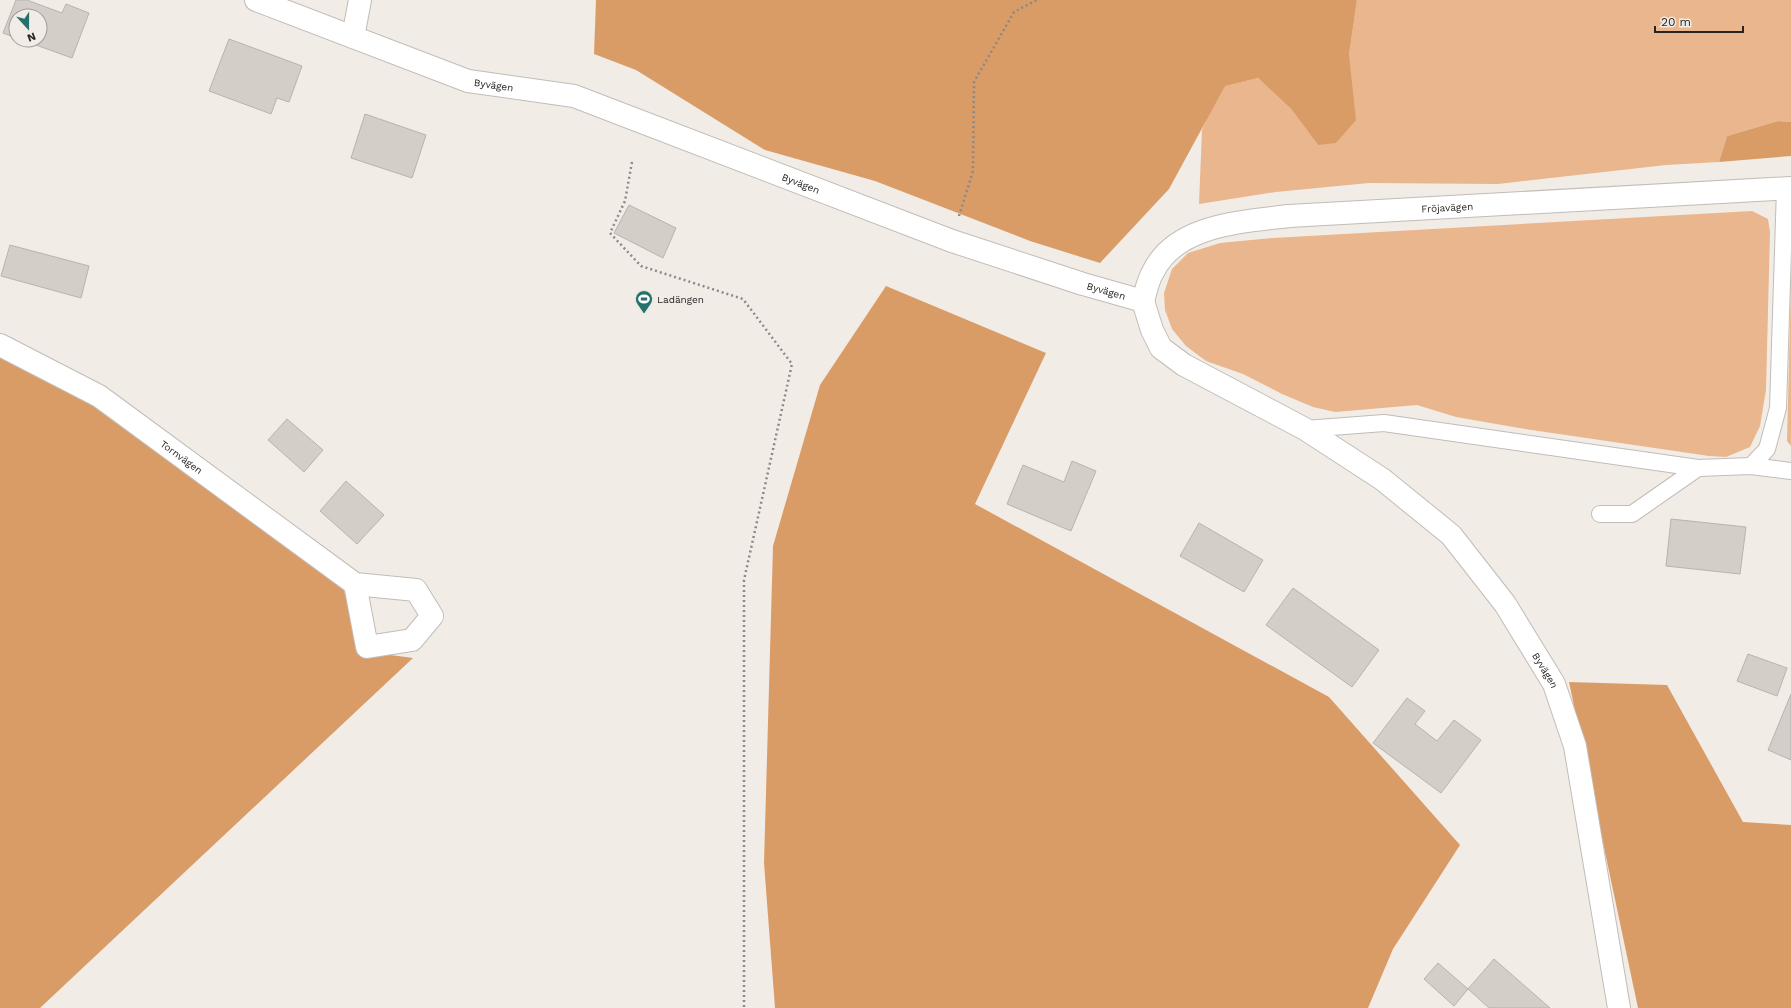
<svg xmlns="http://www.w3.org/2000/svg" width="1791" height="1008" font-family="'Work Sans',sans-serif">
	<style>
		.green { fill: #e9b68d }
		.forest { fill: #da9c67 }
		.building { fill: #d4cec9; stroke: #b9b3ae }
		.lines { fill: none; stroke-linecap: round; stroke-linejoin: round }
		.service-casing { stroke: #c2bcb7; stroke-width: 18 }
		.minor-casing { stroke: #c2bcb7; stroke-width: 24 }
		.tertiary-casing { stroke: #c2bcb7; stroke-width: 24 }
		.path { stroke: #8c8885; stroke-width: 2.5; stroke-dasharray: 2 3; stroke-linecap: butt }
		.service { stroke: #fff; stroke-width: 16 }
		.minor { stroke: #fff; stroke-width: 22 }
		.tertiary { stroke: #fff; stroke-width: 22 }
		.labels { text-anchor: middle; stroke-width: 3.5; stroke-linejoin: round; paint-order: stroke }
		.street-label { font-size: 10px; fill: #262322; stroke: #f2ece7 }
		.poi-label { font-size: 10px; fill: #262322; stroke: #f2ece7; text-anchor: start }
	</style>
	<rect width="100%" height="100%" fill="#f2ece7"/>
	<path class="green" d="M1357,0H1791V122L1778,121L1727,136L1719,162L1666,165L1498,184L1369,183L1276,192L1199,204L1202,130L1219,87L1258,78L1291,109L1318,145L1349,55Z
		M1752,211L1768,219L1770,232L1766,390L1760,426L1750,447L1726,457L1709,456L1525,429L1456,417L1417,405L1335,412L1313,407L1282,394L1243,374L1206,361L1186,346L1172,329L1165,310L1164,293L1172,269L1188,253L1220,243L1273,238Z
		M1791,287V446L1787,441Z"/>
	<path class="forest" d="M596,0H1357L1349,55L1356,120L1336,143L1318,145L1291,109L1258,78L1225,86L1169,189L1100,263L1030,241L875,181L765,150L636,70L594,54Z
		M1778,121L1791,122V156L1719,162L1727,136Z
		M886,286L1046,353L975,504L1329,697L1460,845L1393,949L1368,1008H775L764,863L773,546L820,385Z
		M0,354L92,403L344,590L361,651L413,658L40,1008H0Z
		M1569,682L1667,685L1743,822L1791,825V1008H1638Z"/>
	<path class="building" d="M16,0H27L62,13L66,4L89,13L72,58L22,40H40V16H16V38L3,33Z
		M229,39L302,66L289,102L277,98L271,114L209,91Z
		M365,114L426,135L412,178L351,158Z
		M629,205L676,228L663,258L614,233Z
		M10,245L89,266L81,298L1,276Z
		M287,419L323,450L304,472L268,440Z
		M1072,461L1096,471L1071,531L1007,504L1023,465L1064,482Z
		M346,481L384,515L357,544L320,511Z
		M1671,519L1746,527L1740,574L1666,566Z
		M1199,523L1263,560L1244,592L1180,556Z
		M1293,588L1379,650L1352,687L1266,625Z
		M1748,654L1787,668L1777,696L1737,681Z
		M1791,694V760L1768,750Z
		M1407,698L1425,711L1415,724L1437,741L1454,720L1481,740L1441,793L1373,743Z
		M1494,959L1550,1008H1489L1468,989Z
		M1438,963L1468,989L1454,1006L1424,979Z"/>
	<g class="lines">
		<g class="service-casing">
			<path id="service" d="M1305,429L1384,423L1698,468L1751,466L1791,471
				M1751,466L1767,449L1778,408L1785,188
				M1600,514H1632L1698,468"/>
		</g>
		<g class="minor-casing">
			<g id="minor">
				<path d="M353,37L360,0"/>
				<path id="s1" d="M0,345L99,396L355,584L416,590L432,616L412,640L367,647L355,584"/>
			</g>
		</g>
		<g class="tertiary-casing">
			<g id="tertiary">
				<path id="s2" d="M256,0L468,81L574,96L952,241L1083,284L1143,301L1152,330L1161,348L1184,365L1305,429L1382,479L1451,535L1505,604L1554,684L1575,746L1619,1008"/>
				<path id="s3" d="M1143,301C1146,291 1148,280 1153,272C1176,224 1243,222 1289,216L1791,188"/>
			</g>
		</g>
		<path class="path" d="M632,162L625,201L610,233L641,266L743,299L792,364L744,580V1008
			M959,216L973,171L974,82L1014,12L1037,0"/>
		<use href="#service" class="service"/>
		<use href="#minor" class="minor"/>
		<use href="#tertiary" class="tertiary"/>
	</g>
	<defs>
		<g id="stadium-pin" transform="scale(0.9)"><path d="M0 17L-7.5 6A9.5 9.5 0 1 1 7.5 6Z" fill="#27716d" stroke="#f2ece7"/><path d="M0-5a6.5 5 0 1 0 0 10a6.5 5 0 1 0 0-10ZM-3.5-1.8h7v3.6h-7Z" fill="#fff"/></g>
	</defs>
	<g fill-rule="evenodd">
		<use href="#stadium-pin" x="644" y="299"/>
	</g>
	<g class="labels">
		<g class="street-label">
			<text dy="4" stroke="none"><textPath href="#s2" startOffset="253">Byvägen</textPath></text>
			<text dy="4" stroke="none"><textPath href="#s2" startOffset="577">Byvägen</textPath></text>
			<text dy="4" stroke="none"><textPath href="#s3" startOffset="343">Fröjavägen</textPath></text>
			<text dy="4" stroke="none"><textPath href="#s2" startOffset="901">Byvägen</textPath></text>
			<text dy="4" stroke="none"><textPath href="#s1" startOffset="214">Tornvägen</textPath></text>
			<text dy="4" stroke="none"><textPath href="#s2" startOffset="1501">Byvägen</textPath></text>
		</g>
		<g class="poi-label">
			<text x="657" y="303">Ladängen</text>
		</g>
	</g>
	<g transform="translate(28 28) rotate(159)"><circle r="19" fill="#f2ece7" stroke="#a09c98"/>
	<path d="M0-3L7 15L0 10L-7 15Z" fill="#27716d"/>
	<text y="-6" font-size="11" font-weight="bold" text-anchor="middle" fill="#262322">N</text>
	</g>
	<path d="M1655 26v6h88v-6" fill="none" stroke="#262322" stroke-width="2"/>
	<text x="1661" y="26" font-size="12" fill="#262322" stroke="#f2ece7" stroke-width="3" paint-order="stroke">20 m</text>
</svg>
